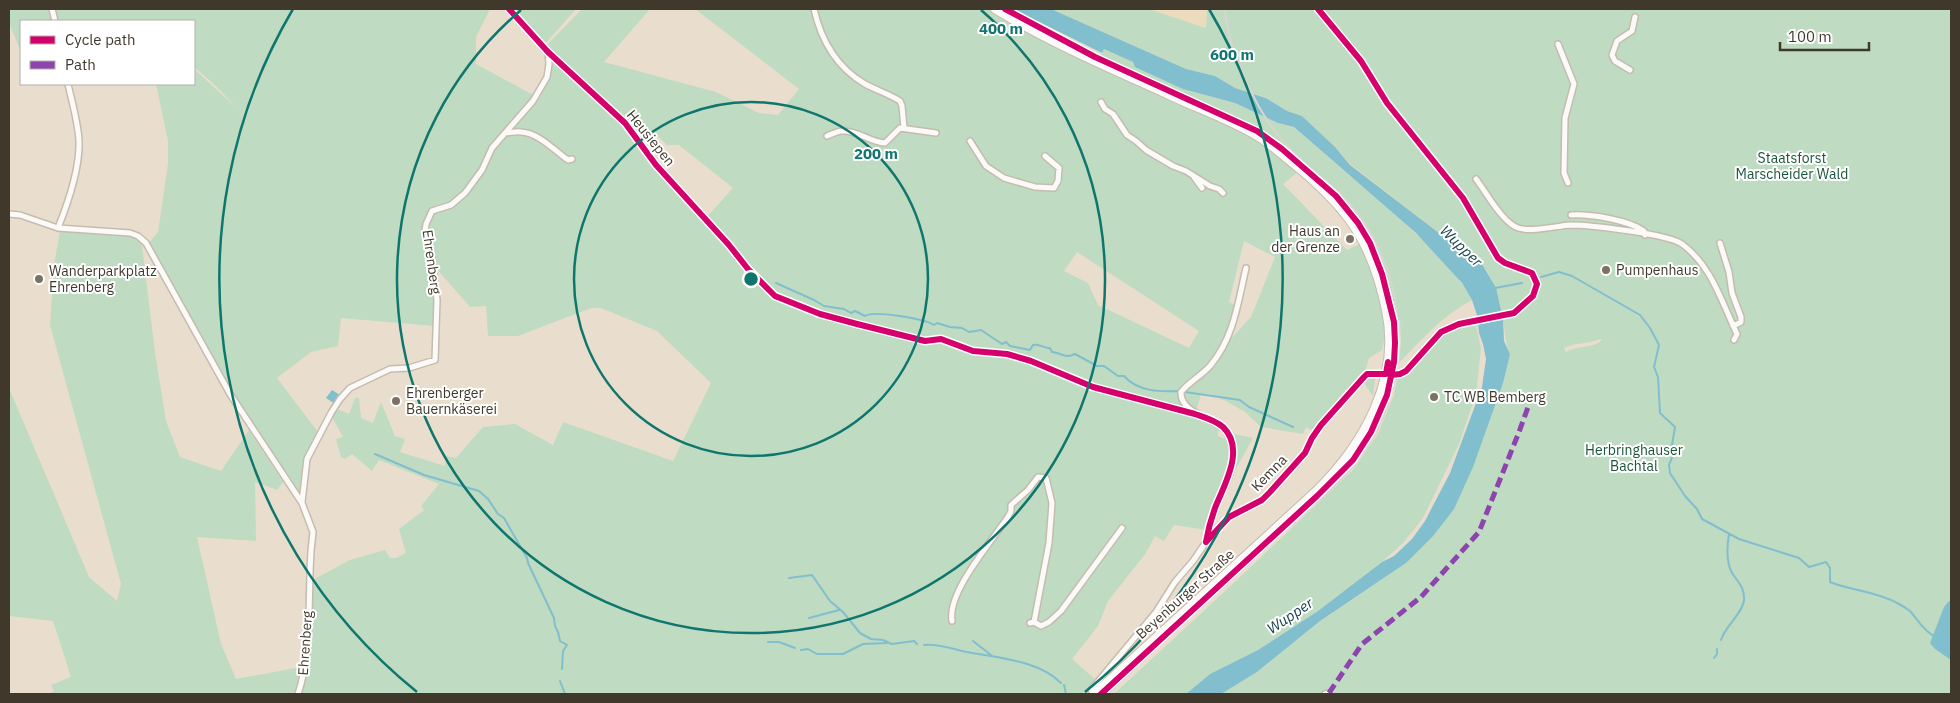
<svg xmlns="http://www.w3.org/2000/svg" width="1960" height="703" font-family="'IBM Plex Sans',sans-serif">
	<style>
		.built { fill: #ecdbbd }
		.green { fill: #bfdbc1; fill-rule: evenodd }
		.water { fill: #81bece }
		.pier { fill: #e9decd }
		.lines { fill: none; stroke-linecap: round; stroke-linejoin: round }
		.stream { stroke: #81bece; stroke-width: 2 }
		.minor-casing { stroke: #c5bcaf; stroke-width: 8 }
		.secondary-casing { stroke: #c5bcaf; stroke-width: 10 }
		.minor { stroke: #fcfaf8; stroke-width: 5 }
		.secondary { stroke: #fcfaf8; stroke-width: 8 }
		.rail { stroke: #d8d5d0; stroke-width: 2 }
		.quiet { stroke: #8e44ad; stroke-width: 5; stroke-dasharray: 10 5; stroke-linecap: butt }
		.cycleway-casing { stroke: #fff; stroke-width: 9 }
		.cycleway { stroke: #d6006c; stroke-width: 6 }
		.ring { fill: none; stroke: #0f766e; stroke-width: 2.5 }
		.poi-dot { fill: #7b7264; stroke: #fff; stroke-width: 2 }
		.labels { text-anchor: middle; stroke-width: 4; stroke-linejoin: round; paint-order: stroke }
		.street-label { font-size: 14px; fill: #40382b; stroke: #fff }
		.park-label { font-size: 14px; fill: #1a5439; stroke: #fff }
		.poi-label { font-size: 14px; fill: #40382b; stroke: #fff; text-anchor: start }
		.water-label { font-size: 15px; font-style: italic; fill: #18414e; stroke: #fff }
		.centre { fill: #0f766e; stroke: #fff; stroke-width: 2.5 }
		.ring-label { font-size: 15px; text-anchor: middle; font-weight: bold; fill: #0f766e; stroke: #fff; stroke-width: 4; stroke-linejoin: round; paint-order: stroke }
	</style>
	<rect width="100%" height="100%" fill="#e9decd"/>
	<path class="built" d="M1149,9H1207L1206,28Z"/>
	<path class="green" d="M9,9H490L476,37V64L535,96L500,135L501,136C520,119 543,100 547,74C549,65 546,55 546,46L582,9H650L604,62L716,92L759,113L778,115L799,89L695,9H995L1098,62L1104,49L1133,62L1183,89L1235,103L1278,123L1294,127C1322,152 1350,176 1378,200C1412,230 1449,260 1472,300C1443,315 1421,340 1399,363L1401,342L1400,320L1388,323L1382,350L1369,358L1364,375L1315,432L1306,427L1303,434L1261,427L1245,412L1226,401L1209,394H1201L1196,412L1184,400L1180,391C1190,420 1201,413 1222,430L1218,431V436L1228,440L1231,453L1227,466L1229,468L1207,530L1174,525L1164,541L1155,536L1146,553L1108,601L1098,626L1072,659L1097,681L1087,694H49L54,691L51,685L71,677L53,621L9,616V388L89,577L117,601L121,584L50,325L54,265L60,231L130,234L139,239L142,245L155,353L166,421L180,457L221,471L249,430L283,482L277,490L255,482L256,541L197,537L221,644L236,679L307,666L311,581L350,560L385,550L390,558H396L406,553L399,529L424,510L421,506L439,484L379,460L372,471L352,454L345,459L341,457L336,439L343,437L332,417L335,408L349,414L355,398H359L361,418L373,423L381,402L395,436L405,439L400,452L445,466L446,456L456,458L483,427L515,424L553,445L563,422L673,461L711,383L657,331L601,308H591L518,336H488L486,306L470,307L436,268L434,326L341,318L338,346L311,352L277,378L318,432L303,460L300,490L296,491L230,391L178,300L149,243L158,232L168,164V141L156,84H194V69L236,107L216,86L194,67V21H21V52L9,23ZM652,130L667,145H679L733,188L707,217L655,163L639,140ZM1298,172L1339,209L1360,244L1347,250L1283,184ZM1244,241L1275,257L1251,317L1226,344L1237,306L1229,302ZM1077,252L1199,331L1189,348L1098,305L1088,283L1064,271Z
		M512,9H576L545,44Z
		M1051,9H1149L1206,28L1207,9H1951V694H1221L1257,672L1320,621L1406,563L1510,354C1505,342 1505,332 1503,320C1500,297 1486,256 1464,246C1460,244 1455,244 1452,243L1350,164L1335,147L1302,116L1287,111L1265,97L1235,88L1215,76L1186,69ZM1600,339L1602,340C1593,349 1577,345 1566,352L1564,348C1577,342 1589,344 1600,339Z
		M1476,325L1481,348L1476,394L1459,444L1423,518L1403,543L1382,562L1318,611L1258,650L1210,674L1186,694H1114L1237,580L1352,471L1378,434L1394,395L1397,378C1420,366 1433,333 1457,327C1463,326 1470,326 1476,325Z
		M1367,377L1375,379L1373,396L1364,383H1361Z
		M1229,433L1253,438L1226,487L1232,468Z"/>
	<path class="water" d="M1013,9H1051L1186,69L1215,76L1235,88L1266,98L1287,111L1302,116L1335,147L1350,165L1452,243L1464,246L1478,257L1496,288L1503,319L1504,341L1510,354L1503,383L1473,467L1454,509L1433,536L1406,563L1320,621L1257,672L1221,694H1186L1210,674L1258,650L1318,611L1382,562L1394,556L1412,539L1425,521L1450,473L1482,387L1486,359L1483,344L1479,333L1477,315L1472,300L1462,283L1416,233L1294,127L1278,123L1235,103L1183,89L1135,67L1133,62L1104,49L1102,53Z
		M332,390L340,395L335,404L326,398Z
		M1949,601H1951V660L1935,649L1930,643L1944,607Z"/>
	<path class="pier" d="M1503,314L1504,319L1476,324L1475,318Z"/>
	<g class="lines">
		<path class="stream" d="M1541,277L1559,272L1572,276L1640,315L1650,328L1659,345L1654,367L1658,377L1660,413L1675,427L1672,445L1668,449L1673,455L1669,465L1670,473L1685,496L1697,509L1702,519L1739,539L1799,558L1809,567L1826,562L1830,568V582C1852,591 1876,591 1897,603C1901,605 1906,608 1910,611C1918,620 1923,630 1934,636
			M776,283L814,300L824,306L844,309L851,313L855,311L865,316C874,310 925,319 934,325L937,323L950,327L962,328L969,332L981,330L1002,344L1006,342L1010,346L1030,350L1033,345C1040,343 1044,349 1050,348L1052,352C1062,353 1065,359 1075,354L1097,366H1104L1118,376H1124C1138,392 1161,392 1180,391
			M1495,288L1522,283
			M1185,392L1240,400L1249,407L1293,427
			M375,454L424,475L479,491L488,499L498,514L504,518L527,558L528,563L554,618L555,626L558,632L560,641L567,645L563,651L562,669
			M789,578L812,575L830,601L843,612L860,633L871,639L883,640L892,644L914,641L917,644
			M809,618L839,610
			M1721,640C1725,626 1743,613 1744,600C1745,588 1738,582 1732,573C1726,562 1727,546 1729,534
			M973,641L991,655
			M768,642H779L795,648
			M924,645C936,644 946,647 958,650C990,658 1037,658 1061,683
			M801,650L808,649L817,654H843L863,644L887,643
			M1714,658L1717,654V649
			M560,681L565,694
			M1064,685L1066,694"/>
		<g class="minor-casing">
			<path id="minor" d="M52,9L55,21
				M814,9C821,40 836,67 865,84C876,90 889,94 900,101L902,106L904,128
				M1558,44L1574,84L1565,118L1564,173L1568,183
				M548,52L625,123L656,165L729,245
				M1630,70L1615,61L1612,55L1617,41L1632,31L1635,17
				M1101,102L1105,109L1113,114L1127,135L1136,141L1146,150L1173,166L1186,171L1210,186L1219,189L1223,193
				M505,133C510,133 516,131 521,132C539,133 555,151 568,160L572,159
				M827,136C832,134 838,131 842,131C857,130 870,142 885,143L900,128L936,133
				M970,141L986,166L1004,178L1035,187L1054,188L1058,181L1059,168L1045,156
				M1194,177L1202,188
				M1476,179C1486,192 1500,218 1514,226C1526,234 1555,226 1570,225C1590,225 1668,234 1682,244C1712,266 1722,303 1737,334L1734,340
				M9,214L20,215L58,228L130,233L138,236L146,243L230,394L302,503L313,532L311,551C308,595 312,654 298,694
				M1571,215C1591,214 1628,220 1644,231L1645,235
				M58,228C68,203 80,168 79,141C78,122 72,102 68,84
				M1720,243L1729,272L1732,293L1741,317V322L1733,326
				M302,502L307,459L331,413L340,399L350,388L390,369L409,368L435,360L437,300L431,250L425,232L426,224L432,211L451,205L465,193L482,170L492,148L533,101L547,77L549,64L548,52L509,9
				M1206,542C1208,530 1211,519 1215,508C1222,491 1234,472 1233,453C1232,444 1229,434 1223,428C1212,417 1180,413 1181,392C1189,382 1201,376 1210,366C1234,338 1238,302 1246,268
				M952,621C947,592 992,541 1008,517L1011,511V505L1028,490L1038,477L1046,478L1052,503L1049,543L1034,622L1030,623
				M1034,622L1041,626L1049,622L1061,611L1122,528
				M1094,694L1091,690L1156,612L1175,582L1193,561L1206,542L1229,517L1262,500L1270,492L1305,453L1312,438L1321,425L1364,377L1367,374H1386
				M1325,694L1329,693"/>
		</g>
		<g class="secondary-casing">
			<path id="secondary" d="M995,9C1050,43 1112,69 1171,96C1199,109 1230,120 1257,136C1271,144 1283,156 1296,166C1348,209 1372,242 1386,310C1401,379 1363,445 1315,492L1094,694"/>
		</g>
		<use href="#minor" class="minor"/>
		<use href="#secondary" class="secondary"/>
		<path class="rail" d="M1108,694C1157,646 1209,600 1260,553C1291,524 1327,498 1354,465C1394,418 1406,354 1394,295C1386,258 1369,223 1343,197C1323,178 1301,162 1283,141C1256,111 1228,49 1225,9"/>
		<path class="quiet" d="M1329,693L1362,644L1421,597L1479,532L1519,432L1531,399"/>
		<g class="cycleway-casing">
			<path id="cycleway" d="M509,9L548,52L625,123L656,165L729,245L748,269L775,296L820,314L857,324L925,341L941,339L973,351L1007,354L1031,361L1093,387L1195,414C1204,417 1215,420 1223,427C1246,449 1224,485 1215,508C1211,519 1208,530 1206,542
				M1005,9L1095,57L1257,131L1282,149L1336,196L1358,223L1370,243L1382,274L1394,322L1395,343L1394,362L1387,395L1371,432L1353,460L1317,496L1101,694
				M1318,9L1361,61L1387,103L1463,198L1498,258L1505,263L1532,273L1537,284L1533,296L1514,313L1459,324L1441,332L1406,371L1400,374L1391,375
				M1206,542L1229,517L1262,500L1270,492L1305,453L1312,438L1321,425L1364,377L1367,374H1386L1388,362"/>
		</g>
		<use href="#cycleway" class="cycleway"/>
	</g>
	<g class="ring">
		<circle cx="751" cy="279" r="177"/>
		<path d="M981 10A354 354 0 1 1 521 10"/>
		<path d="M417 692A531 531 0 0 1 293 9M1209 9A531 531 0 0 1 1085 692"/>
	</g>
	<g class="poi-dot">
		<circle cx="1350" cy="239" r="5"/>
		<circle cx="1606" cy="270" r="5"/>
		<circle cx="39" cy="279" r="5"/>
		<circle cx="1434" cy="397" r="5"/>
		<circle cx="396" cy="401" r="5"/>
	</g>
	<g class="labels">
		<g class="street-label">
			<text transform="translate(651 138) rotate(51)" y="5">Heusiepen</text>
			<text transform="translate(432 262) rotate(82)" y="5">Ehrenberg</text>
			<text transform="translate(1269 473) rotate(-46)" y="5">Kemna</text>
			<text transform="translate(1185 594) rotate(-42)" y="5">Beyenburger Straße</text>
			<text transform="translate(305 643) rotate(-86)" y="5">Ehrenberg</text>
		</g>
		<g class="park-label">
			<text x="1792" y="163">Staatsforst<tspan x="1792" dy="16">Marscheider Wald</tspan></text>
			<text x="1634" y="455">Herbringhauser<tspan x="1634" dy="16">Bachtal</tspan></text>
		</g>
		<g class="poi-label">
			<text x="1340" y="236" text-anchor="end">Haus an<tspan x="1340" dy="16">der Grenze</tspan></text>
			<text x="1616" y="275">Pumpenhaus</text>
			<text x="49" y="276">Wanderparkplatz<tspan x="49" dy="16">Ehrenberg</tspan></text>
			<text x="406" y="398">Ehrenberger<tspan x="406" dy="16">Bauernkäserei</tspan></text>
			<text x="1444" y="402">TC WB Bemberg</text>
		</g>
		<g class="water-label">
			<text transform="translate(1461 246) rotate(44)" y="5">Wupper</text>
			<text transform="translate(1290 616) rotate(-34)" y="5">Wupper</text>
		</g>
	</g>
	<circle cx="751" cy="279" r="8" class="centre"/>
	<g class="ring-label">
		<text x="1001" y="34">400 m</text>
		<text x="1232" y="60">600 m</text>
		<text x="876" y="159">200 m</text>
	</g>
	<rect width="1960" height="703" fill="none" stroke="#40382b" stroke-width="20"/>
	<rect x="20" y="20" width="175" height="65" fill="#ffffff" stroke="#b3afaa"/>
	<rect x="30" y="36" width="25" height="8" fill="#d6006c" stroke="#b3afaa"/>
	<text x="65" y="45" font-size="15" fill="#40382b">Cycle path</text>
	<rect x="30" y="61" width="25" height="8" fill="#8e44ad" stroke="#b3afaa"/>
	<text x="65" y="70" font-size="15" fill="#40382b">Path</text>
	<path d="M1780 42v8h89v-8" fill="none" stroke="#40382b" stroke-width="2.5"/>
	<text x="1788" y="42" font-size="15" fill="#40382b" stroke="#ffffff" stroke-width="4" paint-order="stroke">100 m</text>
</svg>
